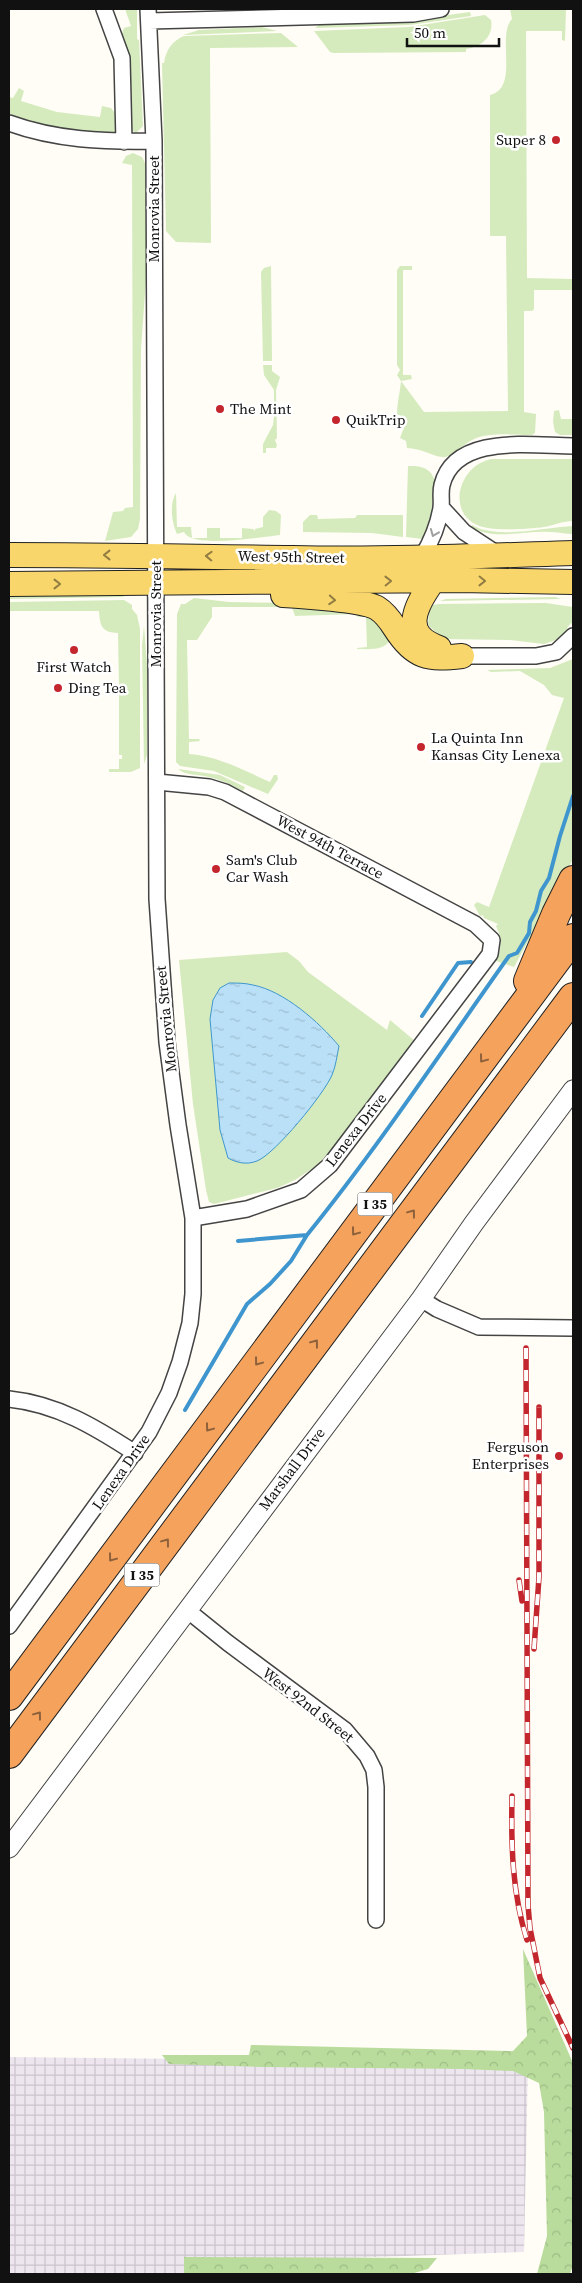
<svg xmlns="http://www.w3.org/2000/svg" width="582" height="2283" font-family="'Source Serif 4',serif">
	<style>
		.industrial { fill: url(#industrial-grid) }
		.green { fill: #d5ebbd }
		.forest { fill: url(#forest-crowns) }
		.water { fill: url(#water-ripples); stroke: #3f96cf }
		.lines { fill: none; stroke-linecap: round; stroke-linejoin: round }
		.stream { stroke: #3f96cf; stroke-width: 4 }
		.minor-casing { stroke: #444; stroke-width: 18 }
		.tertiary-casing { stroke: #444; stroke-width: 21 }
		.primary-casing { stroke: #222; stroke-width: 26 }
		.motorway-casing { stroke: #222; stroke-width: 30 }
		.minor { stroke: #fff; stroke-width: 15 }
		.tertiary { stroke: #fff; stroke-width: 19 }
		.primary { stroke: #f9d66b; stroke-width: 24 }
		.motorway { stroke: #f5a25d; stroke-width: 28 }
		.rail-casing { stroke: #c4262e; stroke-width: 5.5 }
		.rail { stroke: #fff; stroke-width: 4; stroke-dasharray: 11; stroke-linecap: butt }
		.oneway { stroke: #a0a0a0 }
		.oneway2 { stroke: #917d42 }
		.oneway3 { stroke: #8e613b }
		.poi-dot { fill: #c4262e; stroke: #fff; stroke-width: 2 }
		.labels { text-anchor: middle; stroke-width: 5; stroke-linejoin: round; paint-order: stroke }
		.shield { fill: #fff; stroke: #585858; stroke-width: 1 }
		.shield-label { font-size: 14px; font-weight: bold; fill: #111 }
		.poi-label { font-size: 15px; fill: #111; stroke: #fff; text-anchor: start }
		.street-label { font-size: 15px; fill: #111; stroke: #fff }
	</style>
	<defs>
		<pattern id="industrial-grid" width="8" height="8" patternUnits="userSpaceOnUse" patternTransform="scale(1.25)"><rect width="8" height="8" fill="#eee6ef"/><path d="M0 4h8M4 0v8" fill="none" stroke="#cbc4cc"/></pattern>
		<pattern id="forest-crowns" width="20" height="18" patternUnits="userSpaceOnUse" patternTransform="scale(1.25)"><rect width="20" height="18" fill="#b9dc9c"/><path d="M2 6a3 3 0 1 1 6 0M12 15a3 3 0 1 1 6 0" fill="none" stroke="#9ebc85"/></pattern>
		<pattern id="water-ripples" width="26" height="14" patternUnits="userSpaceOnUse" patternTransform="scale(1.25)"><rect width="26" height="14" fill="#b9e0f7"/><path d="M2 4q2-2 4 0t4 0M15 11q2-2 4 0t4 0" fill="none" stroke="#9ebfd3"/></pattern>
	</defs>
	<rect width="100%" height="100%" fill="#fffdf5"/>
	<path class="industrial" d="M9,2057L528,2063L524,2252L190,2263L189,2274H9Z"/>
	<path class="green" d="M125,9H137V39L139,40L143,126L136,133L132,130L131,126V64L122,33L124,28L131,26Z
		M510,9H566L565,41L562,40V31H526L527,278L572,279L573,271V290H534V309L532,311H524V412L536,414L535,433L532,435C514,435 491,432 474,439C464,443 455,456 445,457C436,458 421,448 407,448L406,441L400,438L407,419H400V415H397C397,402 400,393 401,381L397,375L400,370L397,365V270L400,266H412V270H403V375H411L412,379L401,381L424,412L508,411L506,236H490V95C520,88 496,36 512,19Z
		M470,12L471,16L410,25L315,28L319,25L413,20Z
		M485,15L491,20C494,37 481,47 466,49V52L333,53L330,52L314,31L409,27Z
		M262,27L277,31L183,35L199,30Z
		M281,33L298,47L210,48L211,243L176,242L166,231L162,63H164C166,50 172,41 184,36Z
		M19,88L24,91L21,101L57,112L100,117L102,106L111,108L118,117L117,131L113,134L77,133L9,116V97L13,98Z
		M133,153L142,157L146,165V279L141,349L140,519L138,529L131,537L105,541L113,512L123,511L125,508L133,507L132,165L122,163L126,156Z
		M271,266L272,361H263L261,272L264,268Z
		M263,365H272V371L280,377L276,390L277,438L275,440L277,445L276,448H266V453H263V444L273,425L274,417V390L264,375Z
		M559,410L561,419H573V435H560L555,432L553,422L554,411Z
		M492,459H573V521C563,521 555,525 544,527C530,529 497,531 483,527C445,517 457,465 492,459Z
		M408,466C416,466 424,466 430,472C443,486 438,528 423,539L406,537Z
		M176,493L177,527H191L192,538H207V528H220V538H242V528L253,529L255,531V529L263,527V517L269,510L276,511L281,515L280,535C263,537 191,549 184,532L177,534C172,523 169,504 176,493Z
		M310,515H317L318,519L355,518L357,515H403V537L372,533L303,532V522Z
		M472,525C498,540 545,527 573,526V534C565,534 558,532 550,532C525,530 494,541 471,527Z
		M9,595H119L125,597L9,599Z
		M555,597L561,599L440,601L446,599Z
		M194,598L229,602L291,603L330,612L362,611L375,618L390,640C384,651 369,649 357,649V648L367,647L366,617H358L355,614L295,616L292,607H212V617L197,640H187L189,739H199L200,741L189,742V754C218,756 243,770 270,782L274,775H277L278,779L268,794L214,771L180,766L176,762L177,614L181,604H185Z
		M124,600L132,605V609L137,615L140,629V768L131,772H109V769H119V759H122V755H119V690H111L112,688L119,687L118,633C102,632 100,627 99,611H9V602Z
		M546,603L573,607V624L571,623L567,628L570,629L559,639L544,644L510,640L443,639L428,625L429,611L433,605L439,604Z
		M144,626L147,664V755L144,764L142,645Z
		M573,659V859L514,967L496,961C502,948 502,939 496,926L498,924L484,918L483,915L480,916L474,905L477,902L489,907L564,698L552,695L544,685L520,671L491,672L487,670L550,668Z
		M178,769L220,775L245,787L243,791C232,785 221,780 209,777C198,774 186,776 178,769Z
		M287,952L299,961L308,972L387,1030L390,1020L415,1041L334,1148L316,1166L295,1180L277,1188L214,1204L209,1202L206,1190L193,1104L179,960Z"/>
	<path class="forest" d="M523,1949L573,2063V2265L570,2274H537L547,2236L544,2112L539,2083L513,2071L463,2069L263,2067L169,2064L162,2055H249L251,2045L513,2051L527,2036Z
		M184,2257L437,2258L428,2269L411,2274H184Z"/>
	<path class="water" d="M229,983C237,983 245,983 253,985C284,991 319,1022 339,1046C337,1055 336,1066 332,1075C324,1094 275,1154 257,1161C247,1165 237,1163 228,1158L220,1130L210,1019L213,1000L220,988Z"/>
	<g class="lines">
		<path class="stream" d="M422,1016L458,963L471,962
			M238,1241L307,1235C379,1146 443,1049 509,956L517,953L529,933L530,922L536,911L541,891L549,878L560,836L573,796
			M185,1410L247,1304L270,1284L291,1261L307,1235"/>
		<g class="minor-casing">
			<path id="minor" d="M104,9L122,58L124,142
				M149,21L413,14L441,9
				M9,123C56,140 104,142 154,141
				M441,507L464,532L499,555
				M422,557C431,542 438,526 441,508C442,500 440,493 442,485C455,433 532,446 573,446
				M462,656H536L556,652L573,636
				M157,782L209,787L225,792L475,924L492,940L490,954L330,1165L301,1190L247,1209L193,1218
				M421,1299L437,1309L479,1327L573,1328
				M9,1399C57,1404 95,1427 135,1453
				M187,1610L228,1643L345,1730L367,1756L374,1770L376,1787V1920
				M9,1626L149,1432L169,1393L180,1362L190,1323L193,1294V1218L178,1125L167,1042L157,899L154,141L148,9"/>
		</g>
		<g class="tertiary-casing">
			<path id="tertiary" d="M9,1848L421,1299L474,1223L573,1090"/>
		</g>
		<g class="primary-casing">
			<path id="primary" d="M9,555C104,555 198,557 293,558C386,560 480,556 573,553
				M433,581C415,606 400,634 439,648
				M9,584L460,580L573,582
				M283,595C301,596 363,600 377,608C385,613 390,620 395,628C414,658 428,660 462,656"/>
		</g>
		<g class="motorway-casing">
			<path id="motorway" d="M528,981L556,914L573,880
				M9,1696L573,938
				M9,1754L573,997"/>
		</g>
		<use href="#minor" class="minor"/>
		<use href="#tertiary" class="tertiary"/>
		<use href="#primary" class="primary"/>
		<use href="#motorway" class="motorway"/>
		<g class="rail-casing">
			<path id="rail" d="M526,1348L528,1905L530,1928L540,1978L573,2048
				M519,1580L522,1601
				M534,1649L539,1577V1407
				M512,1796C511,1845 512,1893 527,1940"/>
		</g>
		<use href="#rail" class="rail"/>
	</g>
	<defs><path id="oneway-chevron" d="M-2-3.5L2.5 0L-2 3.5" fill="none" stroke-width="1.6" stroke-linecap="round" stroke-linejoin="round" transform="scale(1.25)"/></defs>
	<use class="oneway" href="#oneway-chevron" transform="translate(434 533) rotate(112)"/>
	<g class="oneway2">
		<use href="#oneway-chevron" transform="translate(107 555) rotate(-180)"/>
		<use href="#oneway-chevron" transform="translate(209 556) rotate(-178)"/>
		<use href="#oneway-chevron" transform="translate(388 581) rotate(-1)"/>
		<use href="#oneway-chevron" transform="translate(482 581) rotate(1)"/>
		<use href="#oneway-chevron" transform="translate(57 584)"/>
		<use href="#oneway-chevron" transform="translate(332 600) rotate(4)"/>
	</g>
	<g class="oneway3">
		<use href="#oneway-chevron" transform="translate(483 1059) rotate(127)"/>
		<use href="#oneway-chevron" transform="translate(412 1213) rotate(-53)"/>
		<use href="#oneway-chevron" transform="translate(355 1232) rotate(127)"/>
		<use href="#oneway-chevron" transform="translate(315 1343) rotate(-53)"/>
		<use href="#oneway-chevron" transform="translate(258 1362) rotate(127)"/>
		<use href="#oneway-chevron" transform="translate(209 1428) rotate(127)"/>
		<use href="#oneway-chevron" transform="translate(166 1542) rotate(-53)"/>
		<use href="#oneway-chevron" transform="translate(112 1558) rotate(127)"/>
		<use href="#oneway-chevron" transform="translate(38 1715) rotate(-53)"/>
	</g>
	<g class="poi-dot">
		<circle cx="556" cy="140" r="5"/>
		<circle cx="220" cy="409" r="5"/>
		<circle cx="336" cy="420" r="5"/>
		<circle cx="74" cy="650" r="5"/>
		<circle cx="58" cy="688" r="5"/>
		<circle cx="421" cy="747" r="5"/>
		<circle cx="216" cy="869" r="5"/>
		<circle cx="559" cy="1456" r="5"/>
	</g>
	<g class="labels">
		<g class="shield">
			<rect x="357.5" y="1192.5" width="35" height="23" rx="4"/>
			<rect x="124.5" y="1563.5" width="35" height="23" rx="4"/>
		</g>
		<g class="shield-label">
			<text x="375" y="1209">I 35</text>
			<text x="142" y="1580">I 35</text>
		</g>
		<g class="poi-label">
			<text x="546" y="145" text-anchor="end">Super 8</text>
			<text x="230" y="414">The Mint</text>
			<text x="346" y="425">QuikTrip</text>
			<text x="74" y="672" text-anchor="middle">First Watch</text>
			<text x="68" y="693">Ding Tea</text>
			<text x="431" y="743">La Quinta Inn<tspan x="431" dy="17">Kansas City Lenexa</tspan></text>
			<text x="226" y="865">Sam's Club<tspan x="226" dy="17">Car Wash</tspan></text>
			<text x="549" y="1452" text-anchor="end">Ferguson<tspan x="549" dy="17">Enterprises</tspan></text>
		</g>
		<g class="street-label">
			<text transform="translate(154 209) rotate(-90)" y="5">Monrovia Street</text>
			<text transform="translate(291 557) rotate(1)" y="5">West 95th Street</text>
			<text transform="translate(156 614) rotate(-90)" y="5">Monrovia Street</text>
			<text transform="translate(330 847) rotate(28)" y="5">West 94th Terrace</text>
			<text transform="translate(166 1019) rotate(-96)" y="5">Monrovia Street</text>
			<text transform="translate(356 1130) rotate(-52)" y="5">Lenexa Drive</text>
			<text transform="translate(292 1469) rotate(-53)" y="5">Marshall Drive</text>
			<text transform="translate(121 1472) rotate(-55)" y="5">Lenexa Drive</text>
			<text transform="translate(308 1705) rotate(38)" y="5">West 92nd Street</text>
		</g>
	</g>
	<rect width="582" height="2283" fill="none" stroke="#111111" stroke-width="20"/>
	<path d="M407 38v8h92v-8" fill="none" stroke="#111111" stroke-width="2.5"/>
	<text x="414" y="38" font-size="15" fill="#111111" stroke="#ffffff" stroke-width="4" paint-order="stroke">50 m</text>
</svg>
